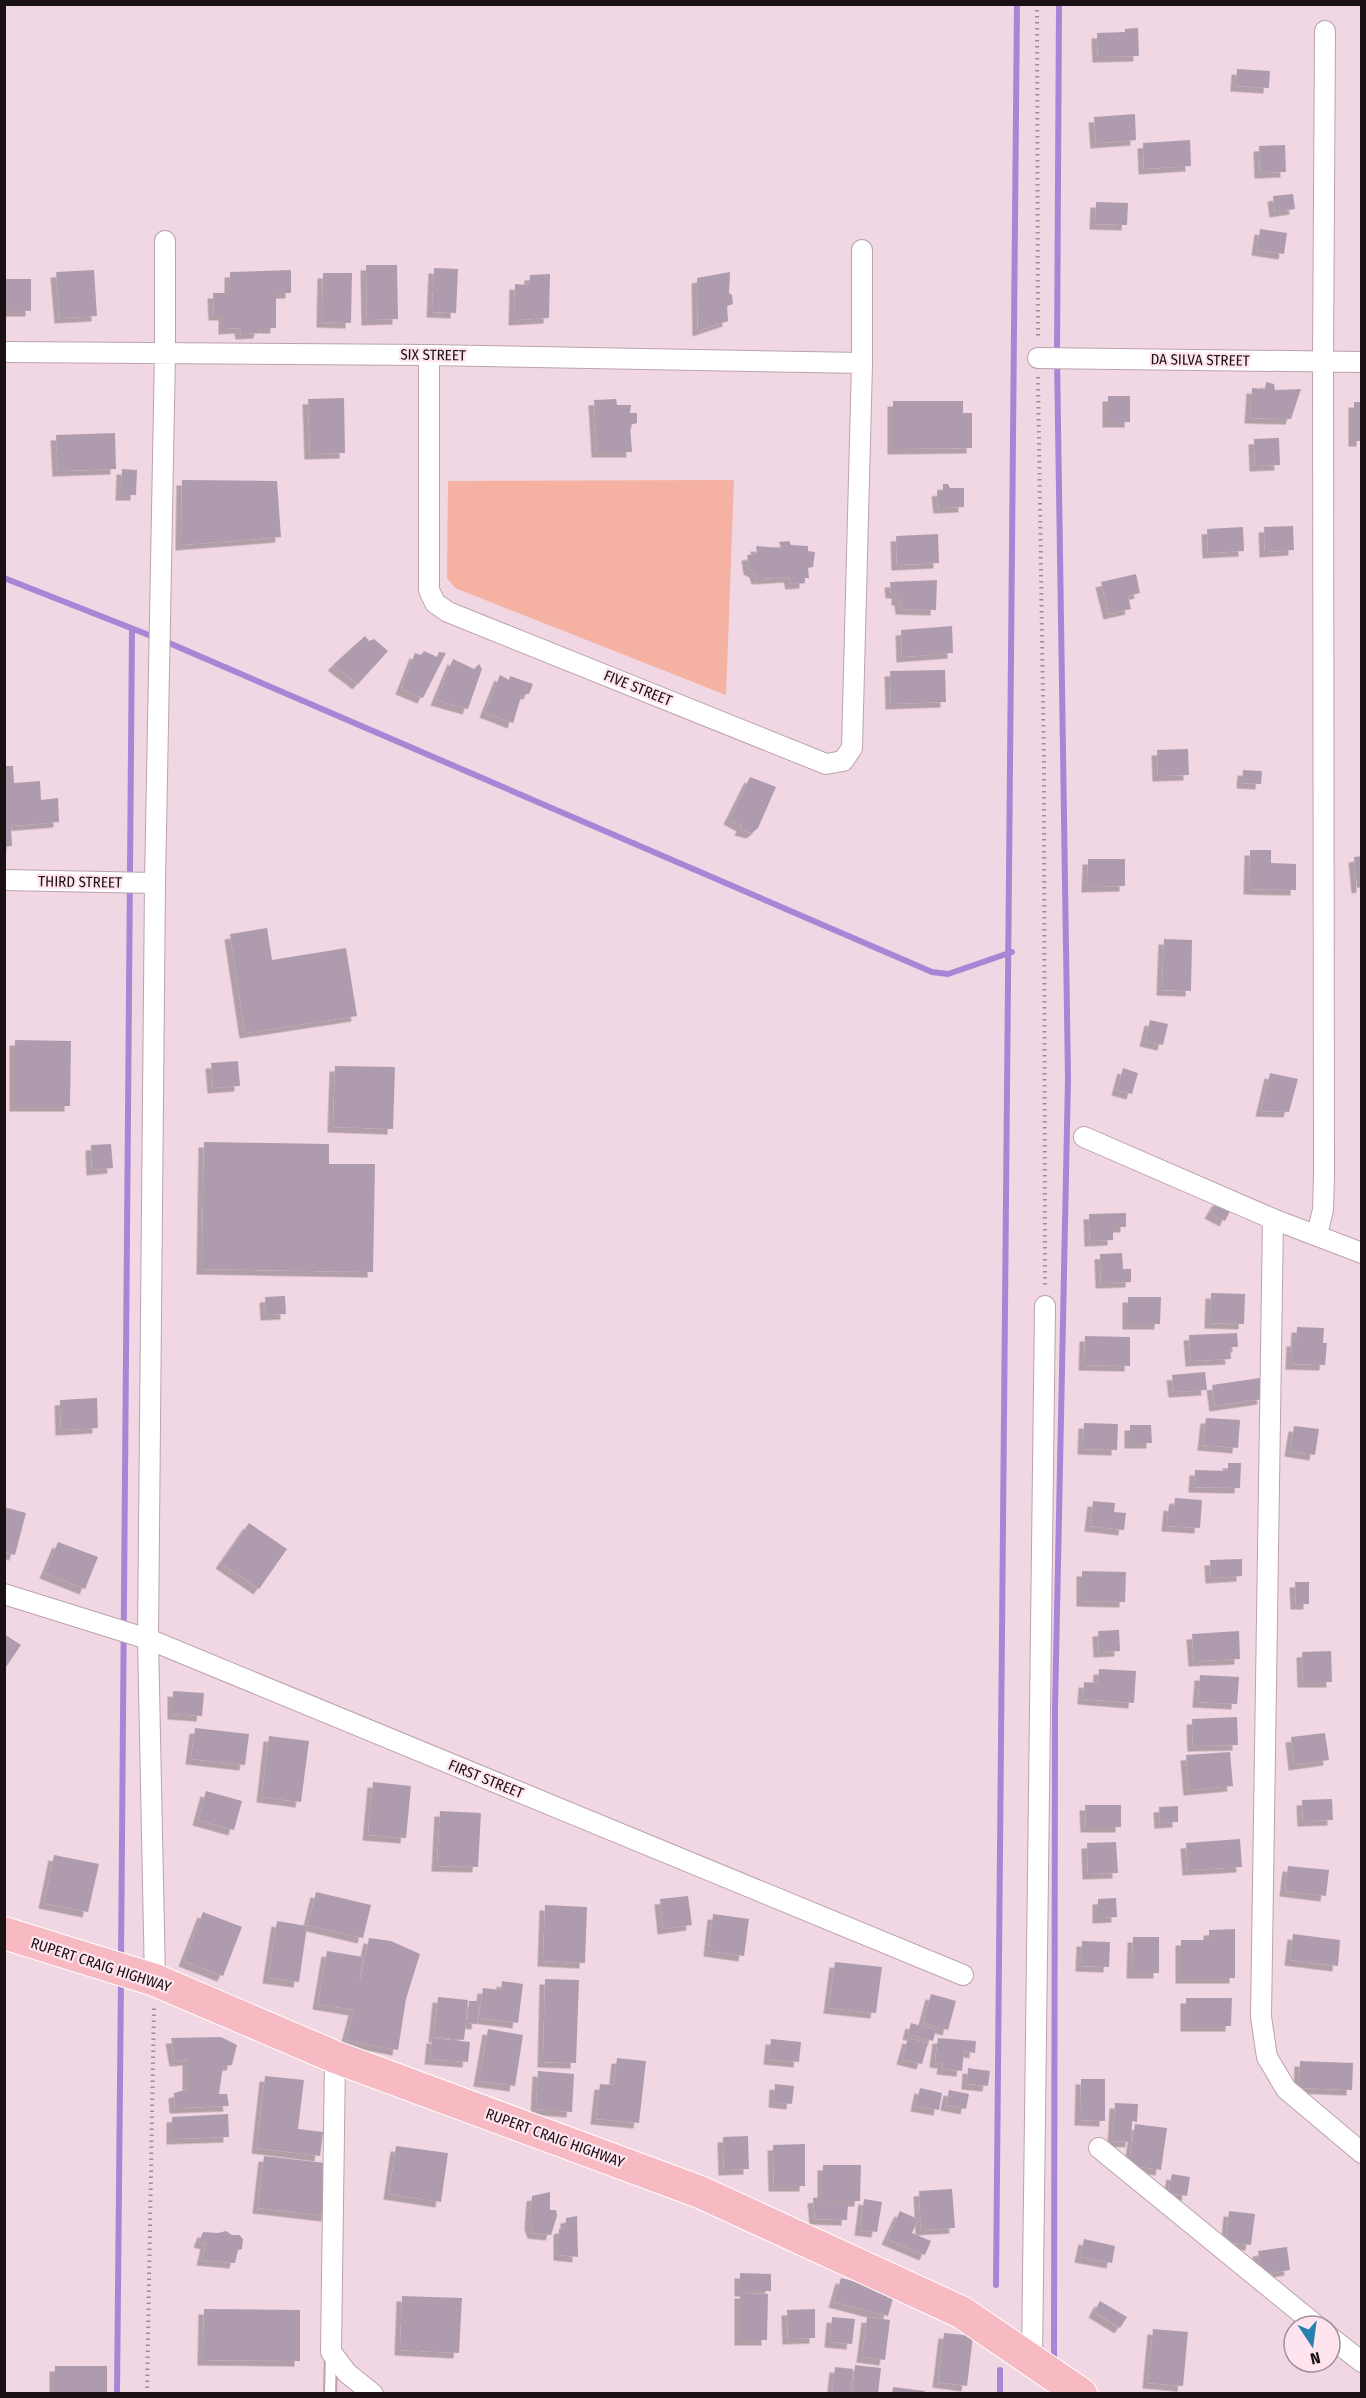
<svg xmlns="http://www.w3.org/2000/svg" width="1366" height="2398" font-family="'Fira Sans Condensed',sans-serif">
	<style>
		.green { fill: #f5b1a1 }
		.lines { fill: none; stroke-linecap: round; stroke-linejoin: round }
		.stream { stroke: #a886d6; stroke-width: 6 }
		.building { fill: #ae9cae; filter: url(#shadow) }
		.service-casing { stroke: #bba3ae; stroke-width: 14 }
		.minor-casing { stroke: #bba3ae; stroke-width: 22 }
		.primary-casing { stroke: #fff; stroke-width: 34 }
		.path { stroke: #9f8c95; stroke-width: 4; stroke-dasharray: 1.5 4.5; stroke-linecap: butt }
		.service { stroke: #fff; stroke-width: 10 }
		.minor { stroke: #fff; stroke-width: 20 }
		.primary { stroke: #f7b9c2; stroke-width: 32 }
		.labels { text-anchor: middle; stroke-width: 4.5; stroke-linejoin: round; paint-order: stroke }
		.street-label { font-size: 15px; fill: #1a1115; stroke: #ffe4f0 }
	</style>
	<defs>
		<filter id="shadow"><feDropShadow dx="-5.5" dy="5.5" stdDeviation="0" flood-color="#0004"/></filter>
	</defs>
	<rect width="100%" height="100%" fill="#f1d7e3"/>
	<path class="green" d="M734,480L726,695L455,588L447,578L448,481Z"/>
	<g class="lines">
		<path class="stream" d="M4,578L169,643L932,972L948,974L1012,952
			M121,1960L132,629
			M996,2285C1004,1525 1013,765 1017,4
			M1054,2365L1055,1708L1068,1079L1057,358L1059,4
			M117,2394L121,1979
			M1000,2394V2370"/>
	</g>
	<path class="building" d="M1138,28L1139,56L1098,57L1097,33L1125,32V29Z
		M1237,69L1270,71L1269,88L1236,86Z
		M1135,114L1136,140L1096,143L1094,117Z
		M1190,140L1191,166L1144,169L1143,143Z
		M1285,145L1286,172L1260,173L1259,146Z
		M1293,194L1295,209L1275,212L1273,196Z
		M1096,202L1128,203L1127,225L1095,224Z
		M1260,229L1287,233L1284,254L1257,250Z
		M366,265H397L398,319L367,320Z
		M434,268L458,269L456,313L432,312Z
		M94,270L97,316L60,318L56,272Z
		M291,270V293H276V328H260L259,333L241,334L240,328L224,329V315H214L213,293H230V272Z
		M730,272L729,293L732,295L733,304L727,306L728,321L698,331L697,278Z
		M323,273H352L351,323L322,322Z
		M550,274L549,318L514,320L515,284L529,285L530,275Z
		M6,279H31V311H6Z
		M1266,382L1274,384L1275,390L1301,389L1291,419L1250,418L1252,388L1265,389Z
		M1108,396H1130V422H1108Z
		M344,398L345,453L310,454L308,399Z
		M616,399L617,405H631L630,413H637V423L630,425L632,452H597L594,400Z
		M893,401H963V413H972V448L893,449Z
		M1354,402H1362V441H1354Z
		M115,433L116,469L58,471L56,435Z
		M1279,438L1280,465L1255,466L1254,439Z
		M122,469L137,470L136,495H121Z
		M182,480L277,481L281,537L181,545Z
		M943,484H948L950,488H964V507L939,508L937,491L943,490Z
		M1293,526L1294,550L1265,552L1264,527Z
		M1243,527L1244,551L1208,553L1207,529Z
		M938,534L939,563L897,565L896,536Z
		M789,541L791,545L808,546V551L815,552L813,567L808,568L809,578H805V583L791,584L789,577L757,579L755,572L749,569L747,555L757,554L756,546L781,548L779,542Z
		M1136,574L1140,593L1128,596L1131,609L1109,614L1101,582Z
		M937,580L936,610L901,609L900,600H897V593H891L890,582Z
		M952,626L953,653L902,657L901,630Z
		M365,636L369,641L374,639L388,651L358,684L333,665Z
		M424,651L437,657L439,652L446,653L423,698L401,689L415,653L421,655Z
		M453,659L474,669L479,664L482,669L468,709L436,700Z
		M945,670L946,702L891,704L890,671Z
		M500,675L509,680L510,676L533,684L529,694H522L513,723L485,712Z
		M1188,749L1189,775L1158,776L1157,750Z
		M4,766H13L14,783L40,781L41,800L58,798L59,822L11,826L12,846L4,847Z
		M1243,770L1262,771L1261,784L1242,783Z
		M750,777L776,787L758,828L752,833L740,830L742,826L729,819Z
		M1250,850H1271V863L1296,864V890L1249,889Z
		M1362,856V887L1357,888L1354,857Z
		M1088,859H1125V886L1087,887Z
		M267,928L272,960L346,948L357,1016L245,1033L230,934Z
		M1164,939L1192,940L1191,991L1162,990Z
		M1150,1020L1168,1024L1163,1045L1145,1041Z
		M15,1040L71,1041L70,1106H15Z
		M238,1061L240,1086L213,1088L211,1063Z
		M335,1066L395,1067L393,1129L333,1127Z
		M1123,1068L1138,1073L1132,1094L1117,1090Z
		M1270,1073L1298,1079L1289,1112L1261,1111Z
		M204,1142L329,1144V1164H375L373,1272L202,1269Z
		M111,1144L113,1168L92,1170L91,1145Z
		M1218,1200L1232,1207L1225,1221L1210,1213Z
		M1126,1213V1227H1113V1240L1090,1241L1089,1214Z
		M1122,1253L1123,1269H1131V1282L1101,1283L1100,1254Z
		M1211,1293L1245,1294L1244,1324L1210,1323Z
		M285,1296L286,1314L266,1315L265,1297Z
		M1128,1297H1161L1160,1324H1128Z
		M1297,1327L1324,1328L1323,1343H1327L1325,1365L1291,1364L1292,1341H1296Z
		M1237,1333L1238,1347H1230L1231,1359L1191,1361L1189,1335Z
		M1085,1336L1130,1337V1366L1084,1365Z
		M1205,1372L1207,1390L1174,1392L1172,1375Z
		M1260,1378L1263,1399L1215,1406L1212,1385Z
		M97,1398L98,1428L61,1430L60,1400Z
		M1206,1418L1240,1420L1238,1448L1203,1445Z
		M1084,1423L1118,1424L1117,1450L1083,1449Z
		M1130,1425H1151L1152,1443H1130Z
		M1294,1426L1319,1429L1315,1455L1290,1451Z
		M1228,1463H1241L1240,1488L1194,1487L1195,1470L1228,1471Z
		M1175,1498L1202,1500L1200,1528L1167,1526L1169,1505L1174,1506Z
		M1093,1501L1115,1503L1114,1512L1126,1513L1124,1530L1090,1526Z
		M4,1507L26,1513L15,1555L4,1552Z
		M249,1523L287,1549L259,1589L221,1563Z
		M58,1542L98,1557L85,1589L45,1573Z
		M1242,1559V1576L1211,1578L1210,1560Z
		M1082,1571L1126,1572L1125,1602L1082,1601Z
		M1295,1582H1309V1604H1296Z
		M1119,1630L1120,1651L1099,1652L1098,1631Z
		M1239,1631L1240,1659L1194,1661L1192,1634Z
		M4,1634L21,1645L4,1670Z
		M1331,1651L1332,1682H1303L1302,1652Z
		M1099,1669L1136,1671L1134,1703L1083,1699L1084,1682L1098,1683Z
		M1200,1675L1239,1677L1237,1704L1198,1702Z
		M173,1691L204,1693L202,1716L173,1714Z
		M1237,1717L1238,1745L1193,1746L1192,1719Z
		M195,1728L249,1734L245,1765L191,1759Z
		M1325,1733L1329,1760L1294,1765L1291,1737Z
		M269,1736L309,1741L301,1802L262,1797Z
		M1230,1752L1233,1786L1189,1790L1186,1755Z
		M373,1782L411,1786L406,1838L368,1835Z
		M206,1791L242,1801L234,1830L198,1820Z
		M1332,1799L1333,1820L1303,1821L1302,1800Z
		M1085,1805H1121V1827H1086Z
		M1178,1806V1822L1160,1823L1159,1807Z
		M440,1811L481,1813L478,1867L437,1866Z
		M1240,1839L1242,1867L1188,1870L1186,1843Z
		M1116,1842L1118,1873L1088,1874L1087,1843Z
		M54,1855L99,1864L88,1912L44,1903Z
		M1288,1866L1329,1870L1326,1896L1285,1891Z
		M316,1892L371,1905L363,1938L308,1925Z
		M688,1896L692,1925L663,1929L660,1899Z
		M1116,1898L1117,1917L1098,1918V1899Z
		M545,1905L587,1907L585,1963L543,1961Z
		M203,1912L242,1927L223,1976L184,1961Z
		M713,1914L749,1919L744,1956L709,1951Z
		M277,1921L307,1926L299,1982L268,1978Z
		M1235,1929V1978H1181V1940H1209V1930Z
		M1293,1934L1340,1940L1338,1966L1290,1960Z
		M1133,1937H1159V1973H1132Z
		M369,1938L391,1941L420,1954L406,1999L398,2050L346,2040L354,2010L318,2004L327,1951L363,1957L359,1985Z
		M1082,1941L1110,1942L1109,1967L1081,1966Z
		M835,1962L882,1967L876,2013L829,2008Z
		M545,1979L579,1980L576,2063L543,2062Z
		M502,1981L523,1984L518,2023L479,2018L483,1988L501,1990Z
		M931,1994L956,2001L948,2030L923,2023Z
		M438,1997L468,2000L464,2040L434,2037Z
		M1186,1998H1232L1231,2026H1186Z
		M469,2001H479L477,2024L467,2023Z
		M911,2023L936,2030L933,2041L908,2034Z
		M488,2029L523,2035L515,2086L479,2081Z
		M221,2037L237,2045L232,2065L223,2066L219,2094H227L229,2106L175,2108L174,2093L188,2089V2060L175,2061L171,2038Z
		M432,2038L470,2042L468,2062L430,2059Z
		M908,2038L928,2043L922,2064L902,2059Z
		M938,2038L976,2041L975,2053L964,2051L962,2071L942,2069L943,2063L935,2062Z
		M771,2039L801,2042L799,2062L769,2059Z
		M617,2058L646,2061L639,2123L596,2119L600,2084L614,2085Z
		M1300,2061L1353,2063L1352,2090L1299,2088Z
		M968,2068L990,2071L988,2086L967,2084Z
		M538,2071L574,2074L572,2112L536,2109Z
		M265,2076L304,2080L298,2129L323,2132L320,2156L257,2148Z
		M1081,2079H1105V2121L1080,2120Z
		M775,2084L794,2086L792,2104L774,2102Z
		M920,2088L942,2093L939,2110L916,2106Z
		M949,2090L969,2094L966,2109L946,2105Z
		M1115,2103L1138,2104L1137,2122L1132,2121L1131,2142L1113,2141Z
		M228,2114L229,2137L172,2139V2117Z
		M1135,2124L1167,2128L1161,2170L1129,2165Z
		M748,2136L749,2169L724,2170L723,2137Z
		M805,2144V2186H774L773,2145Z
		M396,2146L448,2153L441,2202L389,2194Z
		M264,2156L334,2164L327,2216L258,2208Z
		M823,2165H861L860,2201H823Z
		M1172,2174L1190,2177L1187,2196L1168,2193Z
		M952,2189L955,2228L921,2230L919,2191Z
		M550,2192V2210H556L557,2216L551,2235L533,2233L530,2224L532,2196Z
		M821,2197V2204H848L847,2220L815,2219L813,2198Z
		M864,2199L882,2202L877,2232L860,2230Z
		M900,2211L918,2219L912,2233L931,2241L925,2255L887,2239Z
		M1229,2211L1255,2214L1251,2245L1226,2242Z
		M577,2216L578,2257L559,2255V2229L566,2227V2218Z
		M226,2231L232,2235H239L243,2239L242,2249L238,2250L235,2263L202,2260L206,2244L199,2242L203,2232L218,2233Z
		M1084,2239L1115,2246L1112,2263L1080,2257Z
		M1287,2247L1290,2270L1262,2275L1258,2251Z
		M740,2273L771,2274V2291H740Z
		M841,2278L895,2291L888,2316L834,2302Z
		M740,2293L768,2294L767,2340H740Z
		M402,2296L462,2298L459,2353L400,2350Z
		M1100,2301L1127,2317L1120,2328L1094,2312Z
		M204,2309L300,2310V2361L203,2360Z
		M815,2309V2338L788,2339L787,2310Z
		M832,2317L855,2319L852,2344L830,2342Z
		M867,2317L890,2320L885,2360L862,2357Z
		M1153,2329L1188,2332L1183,2386L1148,2383Z
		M944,2333L973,2336L967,2386L938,2382Z
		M855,2365L881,2368L878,2394H852Z
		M55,2366H107V2394H55Z
		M835,2367L853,2369L850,2394H832Z
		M893,2387L925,2391L924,2394H892Z"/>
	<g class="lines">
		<g class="service-casing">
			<path id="service" d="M330,2394L331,2353"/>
		</g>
		<g class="minor-casing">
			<path id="minor" d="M4,352L429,355L862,363
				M429,355V590L435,603L448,612L826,764L843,761L852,748L862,363V250
				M1038,358L1362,362
				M4,880L155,883
				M1084,1137L1273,1219L1362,1253
				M1273,1219L1261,2017L1267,2057L1286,2089L1362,2153
				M1317,1234L1323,1210L1324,1175L1323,361L1325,31
				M4,1594L148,1639L963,1975
				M155,1980L148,1639L155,883L165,353V241
				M335,2057L331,2352L347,2373L373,2394
				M1099,2148L1317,2326
				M1330,2337L1362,2362
				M1032,2359L1045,1306"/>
		</g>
		<g class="primary-casing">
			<path id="primary" d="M4,1933L155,1980L335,2057L700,2192L961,2312L1081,2394"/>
		</g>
		<path class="path" d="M1037,4L1038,340
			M1038,377L1044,764L1045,1288
			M147,2394L154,2005"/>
		<use href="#service" class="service"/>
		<use href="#minor" class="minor"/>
		<use href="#primary" class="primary"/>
	</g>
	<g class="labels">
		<g class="street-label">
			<text transform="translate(433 355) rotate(1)" y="5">SIX STREET</text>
			<text transform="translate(1200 360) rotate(1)" y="5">DA SILVA STREET</text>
			<text transform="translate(638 688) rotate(22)" y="5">FIVE STREET</text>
			<text transform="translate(80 882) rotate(1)" y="5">THIRD STREET</text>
			<text transform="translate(486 1779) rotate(22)" y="5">FIRST STREET</text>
			<text transform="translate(101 1965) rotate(18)" y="5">RUPERT CRAIG HIGHWAY</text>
			<text transform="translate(555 2138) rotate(20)" y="5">RUPERT CRAIG HIGHWAY</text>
		</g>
	</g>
	<rect width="1366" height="2398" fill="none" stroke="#1a1115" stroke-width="12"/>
	<g transform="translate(1312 2344) rotate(167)"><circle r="28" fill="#ffe4f0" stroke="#a39098" stroke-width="1.5"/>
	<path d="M0-4.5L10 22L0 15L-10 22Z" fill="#2581ae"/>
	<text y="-9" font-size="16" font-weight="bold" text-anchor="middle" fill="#1a1115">N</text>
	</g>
</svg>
